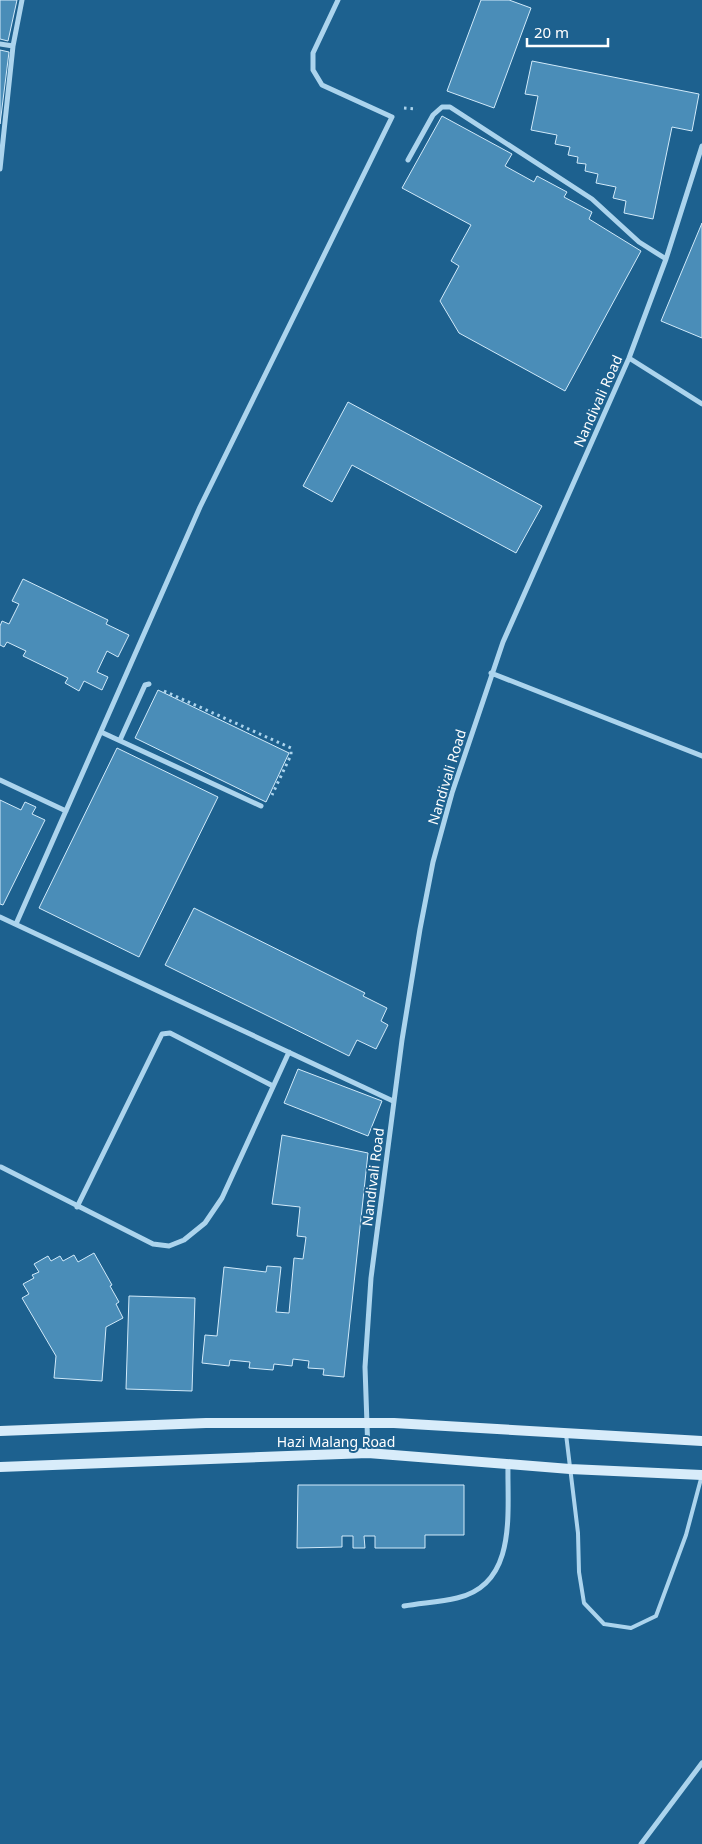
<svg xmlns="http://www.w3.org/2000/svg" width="702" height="1844" font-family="'Noto Sans',sans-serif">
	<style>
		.building { fill: #4a8db8; stroke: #d1eafa }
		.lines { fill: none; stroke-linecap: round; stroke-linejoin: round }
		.path { stroke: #acd4ed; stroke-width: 3; stroke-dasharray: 2.5 4; stroke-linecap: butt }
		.service { stroke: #acd4ed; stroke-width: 4 }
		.minor { stroke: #acd4ed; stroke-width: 5 }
		.secondary { stroke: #d8ecfa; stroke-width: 10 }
		.labels { text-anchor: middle; stroke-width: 4; stroke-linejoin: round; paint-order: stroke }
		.street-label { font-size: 14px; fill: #fff; stroke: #1d618f }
	</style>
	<rect width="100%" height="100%" fill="#1d618f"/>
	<path class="building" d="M0,0H17L8,41L0,39Z
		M481,0H509L531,8L494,108L447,91Z
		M0,50L9,52L0,124Z
		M532,61L699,94L692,131L672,127L653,219L624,213L626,201L613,198L616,187L596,183L598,174L585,171L586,164L577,163L578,157L568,155L570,147L555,144L557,135L531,130L538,96L525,94Z
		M442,116L512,154L505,166L534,182L537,176L567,192L564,197L592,212L589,219L641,251L565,391L459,333L440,301L459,266L451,261L471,225L402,188Z
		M702,223V338L661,321Z
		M348,402L542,506L516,553L352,465L332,502L303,486Z
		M23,579L108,620L106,624L129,635L118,657L107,651L97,672L108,677L102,690L84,681L79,691L65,683L68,678L23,656L26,651L7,642L4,647L0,645V626L2,621L9,624L19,604L12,601Z
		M158,690L289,753L266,802L135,738Z
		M117,748L218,797L139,957L39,908Z
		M0,800L21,810L25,802L36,807L32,814L45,820L3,905L0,904Z
		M194,908L365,993L363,996L387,1008L381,1021L388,1025L376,1049L357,1040L349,1056L165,965Z
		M298,1069L382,1101L368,1136L284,1103Z
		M282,1135L368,1153L344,1377L323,1375L324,1369L308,1368L309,1361L293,1359L292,1366L274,1364L273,1370L249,1368L250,1362L230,1360L229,1366L202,1363L205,1335L217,1336L224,1267L266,1272L267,1266L281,1267L276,1312L289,1313L294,1258L303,1259L306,1237L297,1236L300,1207L272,1204Z
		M94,1253L112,1285L110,1286L119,1302L116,1304L123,1318L106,1327L102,1381L54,1378L56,1356L22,1298L29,1294L23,1284L34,1278L32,1275L39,1272L34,1264L48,1256L51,1261L60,1256L63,1261L74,1255L78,1262Z
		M129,1296L195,1298L192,1391L126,1389Z
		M298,1485H464V1535H425V1548H375V1536H364L365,1548H353V1536H342V1547L297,1548Z"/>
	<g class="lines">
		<path class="path" d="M404,108L417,109
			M164,691L291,748V755L272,795"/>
		<path class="service" d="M566,1434L578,1533L579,1572L584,1603L604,1624L631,1628L656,1616L686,1535L702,1475"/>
		<path class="minor" d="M0,44L13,46
			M408,160L433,115L442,107H450L592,199L639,242L666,259
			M0,169L13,46L22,0
			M629,358L702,404
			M491,673L702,756
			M101,732L261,806
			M120,740L145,685L149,684
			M0,780L66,811
			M0,917L393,1101
			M16,924L200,507L392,117L322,85L313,70V53L338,0
			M1,1167L153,1244L169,1246L184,1240L205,1223L222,1198L289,1052
			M77,1207L162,1034L170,1033L273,1086
			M368,1453L365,1367L371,1278L402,1040L420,929L433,862L452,793L503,642L629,358L666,259L702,146
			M404,1606C421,1603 440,1602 457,1598C518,1584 507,1512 508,1464
			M641,1844L702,1763"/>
		<path class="secondary" d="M0,1431L206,1423H394L702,1441
			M0,1467L368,1453L570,1469L702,1475"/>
	</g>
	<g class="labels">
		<g class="street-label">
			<text transform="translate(598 401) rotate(-66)" y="5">Nandivali Road</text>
			<text transform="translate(447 777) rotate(-73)" y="5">Nandivali Road</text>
			<text transform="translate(373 1177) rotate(-83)" y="5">Nandivali Road</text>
			<text x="336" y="1447">Hazi Malang Road</text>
		</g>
	</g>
	<path d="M527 38v8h81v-8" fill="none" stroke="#ffffff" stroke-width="2.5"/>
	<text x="534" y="38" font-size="15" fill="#ffffff" stroke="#1d618f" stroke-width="4" paint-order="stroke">20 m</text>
</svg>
